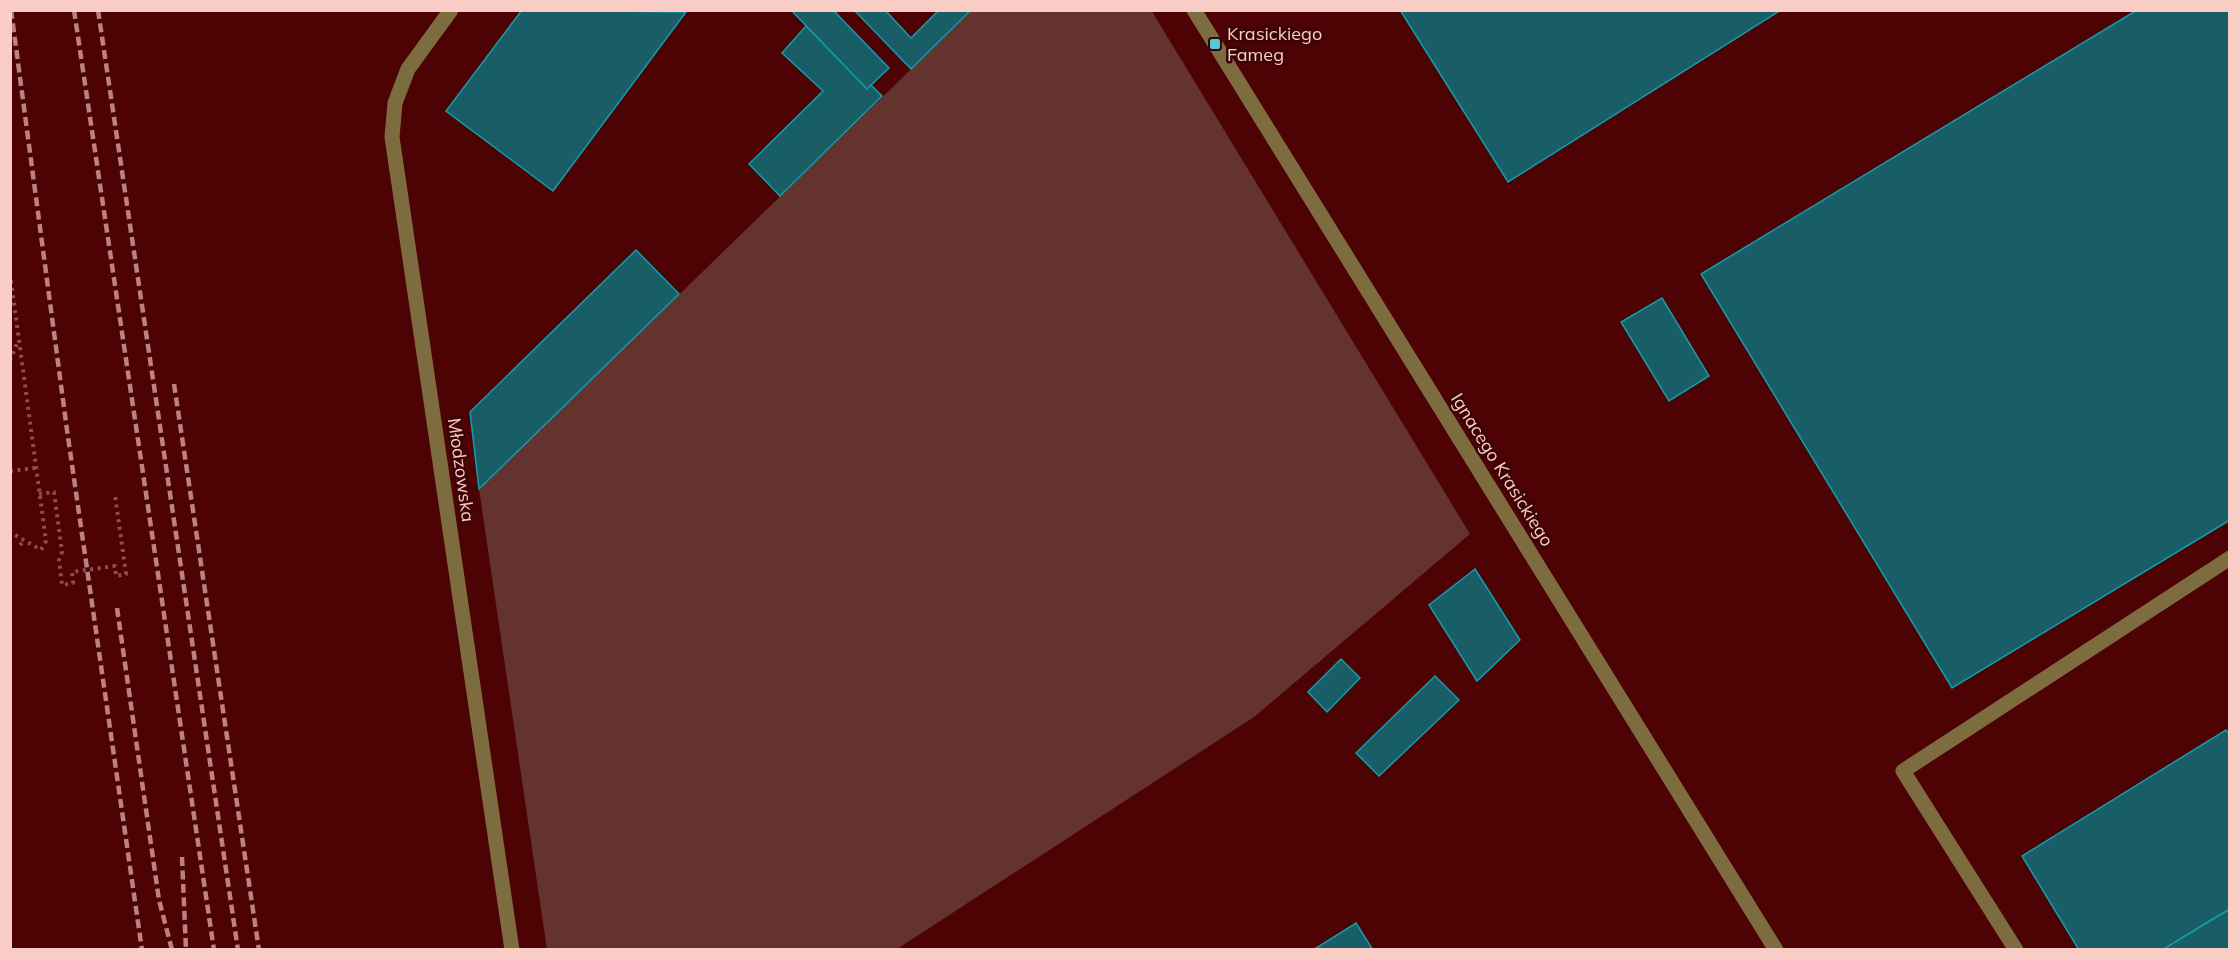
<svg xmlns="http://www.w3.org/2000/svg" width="2240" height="960" font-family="Mulish,sans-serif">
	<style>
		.green { fill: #65332d }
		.building { fill: #195e67; stroke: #129dad; stroke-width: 1.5 }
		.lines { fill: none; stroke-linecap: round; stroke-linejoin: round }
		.path { stroke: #8e4e4d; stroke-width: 4; stroke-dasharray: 3 4.5; stroke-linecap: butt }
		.minor { stroke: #7e6c41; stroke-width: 15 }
		.rail { stroke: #bb827f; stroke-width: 4.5; stroke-dasharray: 9 4.5; stroke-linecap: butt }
		.poi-dot { fill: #53cbdb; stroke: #3b0404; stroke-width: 2 }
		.labels { text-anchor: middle; stroke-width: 5; stroke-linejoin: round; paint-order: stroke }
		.poi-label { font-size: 18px; fill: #faccc6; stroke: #3b0404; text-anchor: start }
		.street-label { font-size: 18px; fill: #faccc6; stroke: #3b0404 }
	</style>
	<rect width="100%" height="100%" fill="#4d0203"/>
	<path class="green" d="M1151,10L1470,534L1254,717L897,949L547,950L479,489L971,11Z"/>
	<path class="building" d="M522,10L686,12L553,191L446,111Z
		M791,10H833L889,68L867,89Z
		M854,10H885L911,38L939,10H971L911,69Z
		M1400,10H1781L1508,182Z
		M2137,10H2230V520L1952,688L1701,274Z
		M806,26L867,89L871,85L882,96L780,196L749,164L823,91L782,53Z
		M636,250L679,294L479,489L470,412Z
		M1662,298L1709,376L1669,401L1621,322Z
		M1475,569L1520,640L1477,681L1429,605Z
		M1341,659L1360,678L1327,712L1308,692Z
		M1435,676L1459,700L1379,776L1356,753Z
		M2226,730L2230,735V909L2162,950H2079L2022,856Z
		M2230,909V950H2162L2211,920Z
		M1356,923L1373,950H1313Z"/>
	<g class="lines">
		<path class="path" d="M10,273L46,541L41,550L10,532
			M10,361L18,341
			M10,471L35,468
			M39,494L54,492L62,552L59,560L62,585L73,583L72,572L115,566L116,576L126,574L115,495
			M20,545L24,540"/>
		<path class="minor" d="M451,10L408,69L395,103L392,137L512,950
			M1194,10L1776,950
			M2016,950L1903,771L2230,558"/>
		<path class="rail" d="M11,10L67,430L142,950
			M74,10L214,950
			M98,10L238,950
			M174,384L259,950
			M117,608L159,900L172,950
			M182,857L186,950"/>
	</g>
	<rect class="poi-dot" x="1209" y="38" width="12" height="12" rx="3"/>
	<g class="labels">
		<g class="poi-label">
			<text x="1227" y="40">Krasickiego<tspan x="1227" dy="21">Fameg</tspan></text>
		</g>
		<g class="street-label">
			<text transform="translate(461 470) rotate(82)" y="6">Młodzowska</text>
			<text transform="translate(1502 470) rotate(58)" y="6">Ignacego Krasickiego</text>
		</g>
	</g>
	<rect width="2240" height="960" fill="none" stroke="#faccc6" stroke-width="24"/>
</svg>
